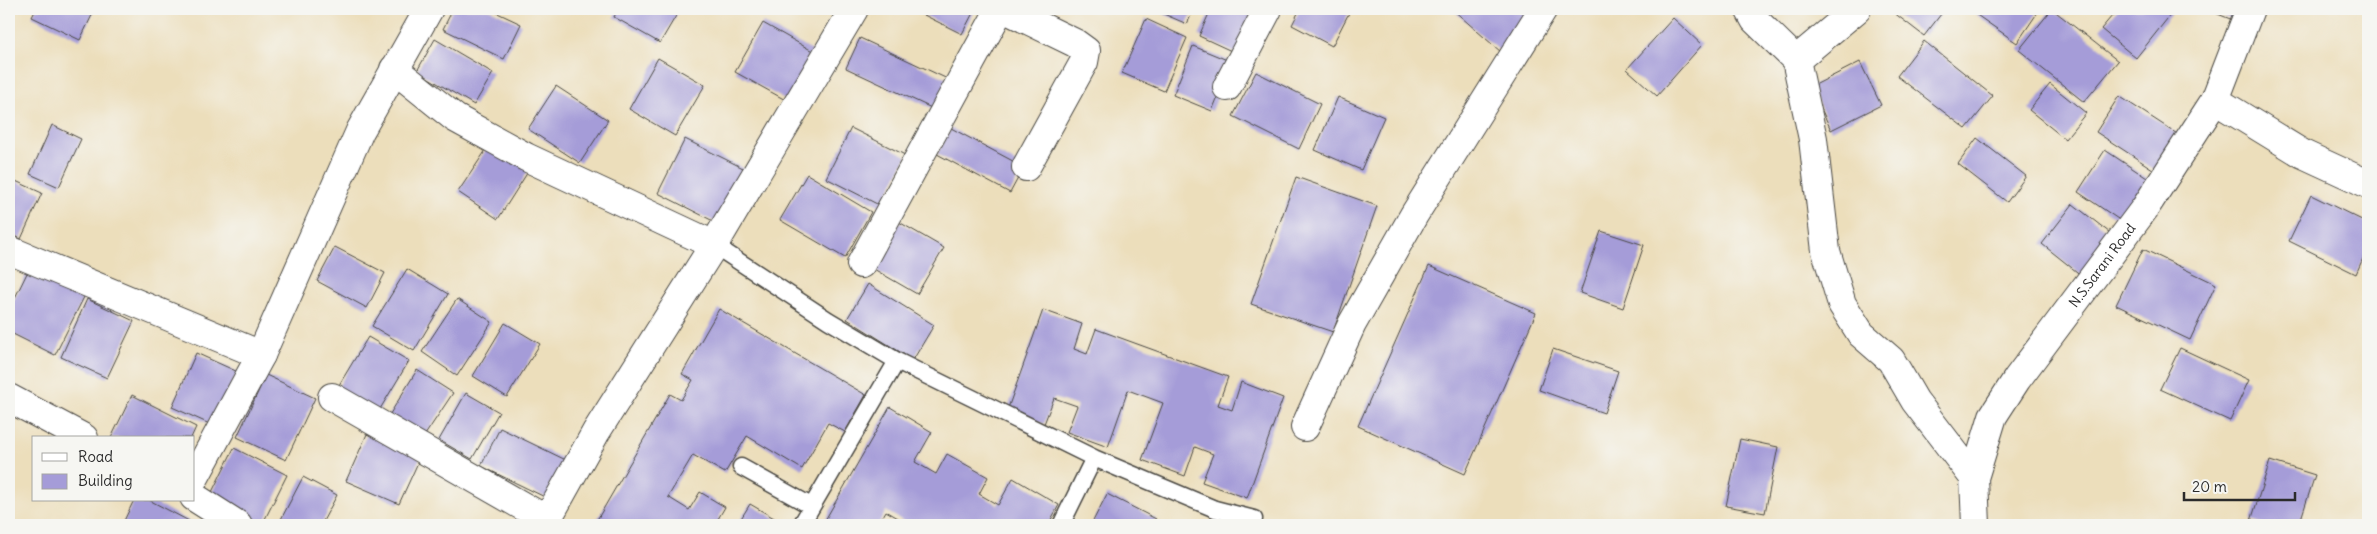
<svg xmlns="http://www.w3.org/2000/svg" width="2377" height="534" font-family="Delius,sans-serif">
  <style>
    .building { fill: #a59cd8 }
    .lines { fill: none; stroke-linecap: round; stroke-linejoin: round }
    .service-casing { stroke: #484641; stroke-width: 19 }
    .minor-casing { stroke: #484641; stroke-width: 30 }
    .service { stroke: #fff; stroke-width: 16 }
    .minor { stroke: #fff; stroke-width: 28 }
    .labels { text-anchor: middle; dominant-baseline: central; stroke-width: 4; stroke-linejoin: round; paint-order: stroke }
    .street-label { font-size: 14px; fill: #2b2b2b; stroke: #f6f6f2 }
  </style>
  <rect width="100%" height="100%" fill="#f6f6f2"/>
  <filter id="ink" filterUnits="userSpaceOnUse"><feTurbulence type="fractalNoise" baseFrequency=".02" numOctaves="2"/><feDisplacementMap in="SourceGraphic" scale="10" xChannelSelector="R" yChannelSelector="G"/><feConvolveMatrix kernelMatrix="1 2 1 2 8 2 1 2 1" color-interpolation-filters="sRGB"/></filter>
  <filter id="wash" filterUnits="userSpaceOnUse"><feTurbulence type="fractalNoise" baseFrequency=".0096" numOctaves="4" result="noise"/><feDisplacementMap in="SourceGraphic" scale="20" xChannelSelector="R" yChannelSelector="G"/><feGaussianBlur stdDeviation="1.12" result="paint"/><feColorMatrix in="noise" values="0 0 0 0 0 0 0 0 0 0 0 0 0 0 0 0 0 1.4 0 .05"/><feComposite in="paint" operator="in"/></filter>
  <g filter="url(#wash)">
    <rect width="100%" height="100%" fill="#ecdebb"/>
    <g id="blocks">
      <path class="building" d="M36,9H95L80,40L32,17Z
        M453,9H489L521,24L504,59L443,29Z
        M618,9H680L660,43L614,17Z
        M912,9H975L962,34Z
        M1152,9H1194L1187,24Z
        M1211,9H1261L1240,55L1199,36Z
        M1300,9H1351L1332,46L1292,25Z
        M1452,9H1537L1501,52Z
        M1889,9H1945L1924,36Z
        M1973,9H2040L2017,43L1971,11Z
        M2052,9L2118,61L2084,102L2019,50Z
        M2118,9H2175L2136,58L2101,29Z
        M2205,9H2243L2238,22Z
        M1673,18L1702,45L1657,96L1627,69Z
        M1146,19L1187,38L1164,91L1122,73Z
        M763,23L816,53L789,102L735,72Z
        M860,38L954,82L940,112L846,68Z
        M435,39L493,73L474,105L417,71Z
        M1924,41L1993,96L1966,129L1897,76Z
        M1193,46L1232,62L1212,111L1173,95Z
        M658,58L705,85L675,136L629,109Z
        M1860,62L1881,105L1831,130L1811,87Z
        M1256,72L1320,104L1299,149L1233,116Z
        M2050,84L2086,113L2065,139L2029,110Z
        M556,86L608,120L580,163L528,129Z
        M2119,96L2185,139L2162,175L2096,132Z
        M1338,97L1384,117L1361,170L1315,150Z
        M52,125L81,139L59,187L30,174Z
        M851,128L907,156L881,206L826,178Z
        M951,128L1024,167L1010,193L937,154Z
        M1977,138L2026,176L2007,202L1958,164Z
        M685,139L747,170L719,224L658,193Z
        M492,141L531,167L498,219L458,192Z
        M2105,150L2156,184L2127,225L2078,192Z
        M807,174L871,212L845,258L780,220Z
        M1296,177L1377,206L1333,332L1251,304Z
        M9,178L42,193L21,239L9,233Z
        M2311,195L2368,223V247L2356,274L2289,241Z
        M2073,204L2119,240L2087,280L2042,244Z
        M899,222L944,248L917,294L872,268Z
        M1601,231L1644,245L1623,308L1580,293Z
        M335,247L385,273L367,308L317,281Z
        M2143,249L2216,284L2190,340L2116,305Z
        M1429,266L1536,313L1465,474L1358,426Z
        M30,267L85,295L55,355L9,332V310Z
        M407,269L448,294L414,351L372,326Z
        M868,284L934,325L913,360L847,319Z
        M87,299L134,321L107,378L61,357Z
        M457,299L492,322L457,376L422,352Z
        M719,309L866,395L845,432L828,423L802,469L747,436L725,473L693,455L668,497L689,510L700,492L725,507L718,519L728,525H594L670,394L681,400L693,380L682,374Z
        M1043,310L1082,324L1074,349L1087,354L1096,329L1228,377L1218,405L1232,410L1241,382L1283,398L1247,498L1202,482L1213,454L1195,447L1185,476L1142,460L1163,403L1128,390L1108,447L1067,432L1077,406L1054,398L1044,424L1007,411Z
        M505,323L540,344L507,397L473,376Z
        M368,337L409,361L377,414L336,390Z
        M2180,348L2249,380L2230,421L2160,389Z
        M1553,349L1618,371L1604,413L1539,390Z
        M196,353L238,372L214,426L172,407Z
        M417,370L453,393L419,444L385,422Z
        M266,375L315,398L286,460L237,437Z
        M466,393L499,412L472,459L439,440Z
        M132,395L196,427L191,438H111Z
        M890,407L932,432L915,462L936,474L947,454L988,477L979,494L998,505L1013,478L1059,505L1048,525H910L886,511L878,525H830L824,522Z
        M500,428L572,463L553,501L481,466Z
        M367,434L420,458L399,504L346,481Z
        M1740,439L1778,447L1765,513L1726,506Z
        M234,448L287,475L262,525L208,500Z
        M2270,461L2315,475L2299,525H2264L2251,521Z
        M303,477L337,495L321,525H278Z
        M1107,494L1156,519L1153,525H1091Z
        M134,500H149L189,521L187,525H122Z
        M750,504L786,525H737Z"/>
    </g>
  </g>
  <g filter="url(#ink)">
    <use href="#blocks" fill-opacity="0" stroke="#484641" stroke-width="1"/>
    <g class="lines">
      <g class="service-casing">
        <path id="service" d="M714,245L828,320L897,361L1094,458L1215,509L1254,519L1252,525
          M741,467L811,506
          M801,525L897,361
          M1061,525L1094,458"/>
      </g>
      <g class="minor-casing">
        <g id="minor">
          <path d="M1005,9L1075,43L1086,51L1084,62L1026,167"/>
          <path d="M1749,9L1755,20L1796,60L1813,139L1826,251L1842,304L1861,334L1891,360L1915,401L1974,478"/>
          <path d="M1796,60L1857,9"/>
          <path d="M394,69L455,118L526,157L714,245"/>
          <path d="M1227,87L1268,9"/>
          <path d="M2215,100L2303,154L2368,184"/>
          <path d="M9,250L261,355"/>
          <path d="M861,264L1000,9"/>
          <path d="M332,397L547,520"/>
          <path d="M9,398L84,438"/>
          <path d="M1305,427L1352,324L1414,215L1543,9"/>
          <path d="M194,479L261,355L360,131L429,9"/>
          <path d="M194,497L238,525"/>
          <path d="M544,525L596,432L714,245L854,9"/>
          <path id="s1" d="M1976,525L1974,478L1993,416L2017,379L2145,208L2215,100L2250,9"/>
        </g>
      </g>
      <use href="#service" class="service"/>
      <use href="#minor" class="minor"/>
    </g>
  </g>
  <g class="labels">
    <g class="street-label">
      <text stroke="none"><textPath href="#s1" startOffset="298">N.S.Sarani Road</textPath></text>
    </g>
  </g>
  <rect width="2377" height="534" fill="none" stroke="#f6f6f2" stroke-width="30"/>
  <rect x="32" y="436" width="162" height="65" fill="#f6f6f2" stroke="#a5a5a2"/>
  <rect x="42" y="453" width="25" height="8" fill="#ffffff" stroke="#a5a5a2"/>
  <text x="78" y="462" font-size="15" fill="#2b2b2b">Road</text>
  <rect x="42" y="474" width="25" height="15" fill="#a59cd8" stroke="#a5a5a2"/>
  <text x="78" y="486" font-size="15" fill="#2b2b2b">Building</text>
  <path d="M2184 492v8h111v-8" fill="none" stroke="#2b2b2b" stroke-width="2.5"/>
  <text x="2192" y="492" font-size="15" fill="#2b2b2b" stroke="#f6f6f2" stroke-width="4" paint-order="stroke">20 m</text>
</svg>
